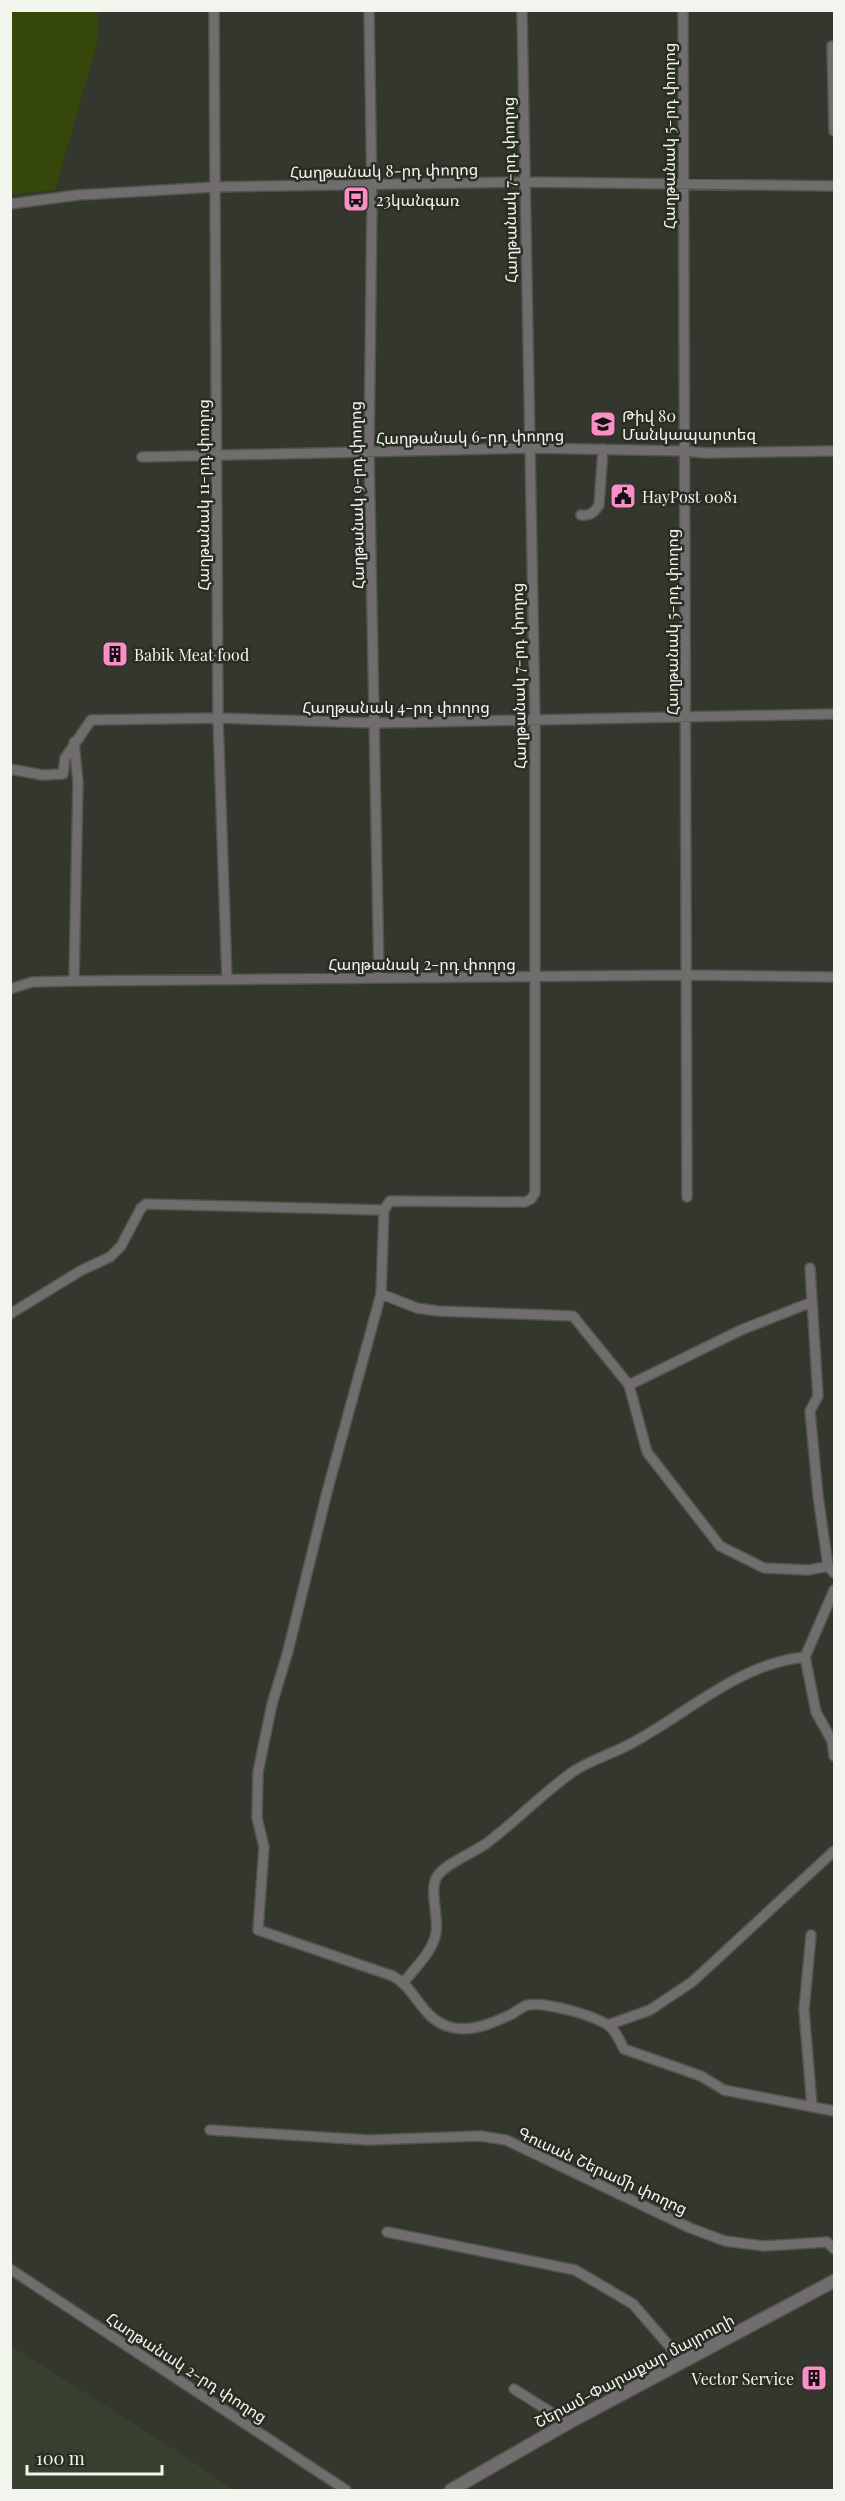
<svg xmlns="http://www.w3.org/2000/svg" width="845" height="2501" font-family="'Playfair Display','Noto Sans Armenian',serif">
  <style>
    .built { fill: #393f2f }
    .green { fill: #36470c }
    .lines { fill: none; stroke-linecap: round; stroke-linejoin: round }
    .minor-casing { stroke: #52554c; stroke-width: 12 }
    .tertiary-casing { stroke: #52554c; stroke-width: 15 }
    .minor { stroke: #716c6e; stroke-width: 9 }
    .tertiary { stroke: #716c6e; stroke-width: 12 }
    .labels { text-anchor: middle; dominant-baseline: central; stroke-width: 5; stroke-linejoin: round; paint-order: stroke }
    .street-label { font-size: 16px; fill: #f2f5ee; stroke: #292d23 }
    .poi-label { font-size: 16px; fill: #f2f5ee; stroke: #292d23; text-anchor: start }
  </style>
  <rect width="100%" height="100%" fill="#33372d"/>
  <path class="built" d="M10,2345L172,2448L234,2490H11Z"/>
  <path class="green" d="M11,10L98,11L97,44L55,190L11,194Z"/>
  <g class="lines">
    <g class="minor-casing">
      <path id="minor" d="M214,10L218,718L227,980
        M369,10L372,199L369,453L379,978
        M522,10L535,720V1193L531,1199L525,1202L390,1201L384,1210L381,1294L327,1492L288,1651L272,1704L258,1772L257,1818L264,1847L258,1930L393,1976C417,1989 421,2019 450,2027C471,2033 493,2023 512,2014C517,2011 523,2006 528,2005C546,2002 594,2015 609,2026C617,2032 619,2040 624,2049L701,2076L724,2090L834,2111
        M683,10L687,1197
        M832,46L834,131
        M10,204L78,195L215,187L524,182L834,186
        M142,457L529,448L686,451L705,453L834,451
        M581,515C590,516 594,513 599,505L603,449
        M74,742L78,782L74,981
        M10,769L42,775L63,774L65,758L91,720L218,718L375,723L834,714
        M10,989L32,982L74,981L686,975L834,977
        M810,1268L818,1396L810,1411L818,1496L828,1566L834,1573
        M381,1294L417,1308L438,1311L573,1316L629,1385L647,1452L720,1546L764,1568L809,1570L828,1566
        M10,1314L82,1270L110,1257L121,1246L141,1208L146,1204L384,1210
        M629,1385L741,1330L812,1302
        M834,1590L805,1657L816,1712L832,1741L834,1756
        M811,1935L804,2010L812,2106
        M404,1982C415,1968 433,1951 436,1933C439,1916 428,1888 438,1875C447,1863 473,1853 487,1843C516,1821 541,1795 571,1773C589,1760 613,1754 632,1743C688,1713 740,1663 805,1657
        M608,2025L650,2010L692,1982L834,1851
        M210,2130L368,2140L480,2136L506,2140L690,2228L725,2241L764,2246L827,2242L834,2249
        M387,2232L575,2270L633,2304L683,2362
        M10,2269L346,2490
        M514,2389L568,2423"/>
    </g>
    <g class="tertiary-casing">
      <path id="tertiary" d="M451,2490L568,2423L834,2281"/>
    </g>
    <use href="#minor" class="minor"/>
    <use href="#tertiary" class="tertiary"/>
  </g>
  <defs>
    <g id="bus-square" transform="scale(1.35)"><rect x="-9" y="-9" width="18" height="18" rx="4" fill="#fa8fc7" stroke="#292d23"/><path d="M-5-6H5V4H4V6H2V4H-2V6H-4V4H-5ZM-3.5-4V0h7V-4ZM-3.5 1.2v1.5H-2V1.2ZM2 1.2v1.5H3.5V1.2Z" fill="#111"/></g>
    <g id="school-square" transform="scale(1.35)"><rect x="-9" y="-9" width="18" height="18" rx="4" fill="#fa8fc7" stroke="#292d23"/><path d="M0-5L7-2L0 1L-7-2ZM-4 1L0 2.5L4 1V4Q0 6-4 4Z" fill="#111"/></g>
    <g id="civic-square" transform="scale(1.35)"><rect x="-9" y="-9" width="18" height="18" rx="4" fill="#fa8fc7" stroke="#292d23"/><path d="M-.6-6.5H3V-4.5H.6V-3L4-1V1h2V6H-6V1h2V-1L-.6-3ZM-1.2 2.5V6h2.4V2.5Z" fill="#111"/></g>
    <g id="building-square" transform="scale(1.35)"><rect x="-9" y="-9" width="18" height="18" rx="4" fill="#fa8fc7" stroke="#292d23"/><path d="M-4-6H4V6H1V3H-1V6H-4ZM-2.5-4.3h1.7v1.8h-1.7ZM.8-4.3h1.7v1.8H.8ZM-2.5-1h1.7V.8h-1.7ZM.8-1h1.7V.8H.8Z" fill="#111"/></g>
  </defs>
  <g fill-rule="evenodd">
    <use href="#bus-square" x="356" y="199"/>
    <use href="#school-square" x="603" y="424"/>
    <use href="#civic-square" x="623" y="496"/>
    <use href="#building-square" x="115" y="654"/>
    <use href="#building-square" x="814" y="2378"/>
  </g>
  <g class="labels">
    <g class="street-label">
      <text transform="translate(668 136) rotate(-90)">Հաղթանակ 5-րդ փողոց</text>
      <text transform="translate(384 170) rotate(-1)">Հաղթանակ 8-րդ փողոց</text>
      <text transform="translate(509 190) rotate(-91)">Հաղթանակ 7-րդ փողոց</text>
      <text transform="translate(470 436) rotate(-1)">Հաղթանակ 6-րդ փողոց</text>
      <text transform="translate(202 495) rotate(-90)">Հաղթանակ 11-րդ փողոց</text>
      <text transform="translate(356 495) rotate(-91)">Հաղթանակ 9-րդ փողոց</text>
      <text transform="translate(671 622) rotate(-90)">Հաղթանակ 5-րդ փողոց</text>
      <text transform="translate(518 676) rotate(-91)">Հաղթանակ 7-րդ փողոց</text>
      <text x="396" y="706">Հաղթանակ 4-րդ փողոց</text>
      <text x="422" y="963">Հաղթանակ 2-րդ փողոց</text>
      <text transform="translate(603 2170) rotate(25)">Գուսան Շերամի փողոց</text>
      <text transform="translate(187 2367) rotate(33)">Հաղթանակ 2-րդ փողոց</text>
      <text transform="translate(634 2370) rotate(-28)">Շերամ-Փարաքար մայրուղի</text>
    </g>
    <g class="poi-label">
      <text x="376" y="199">23կանգառ</text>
      <text x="622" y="415">Թիվ 80<tspan x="622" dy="18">Մանկապարտեզ</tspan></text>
      <text x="642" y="496">HayPost 0081</text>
      <text x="134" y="654">Babik Meat food</text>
      <text x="794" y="2378" text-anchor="end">Vector Service</text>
    </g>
  </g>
  <rect width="845" height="2501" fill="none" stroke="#f2f5ee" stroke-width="24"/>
  <path d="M27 2465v9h135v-9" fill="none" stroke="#f2f5ee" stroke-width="3"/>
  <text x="36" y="2465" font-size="18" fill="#f2f5ee" stroke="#292d23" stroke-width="4.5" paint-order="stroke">100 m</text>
</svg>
